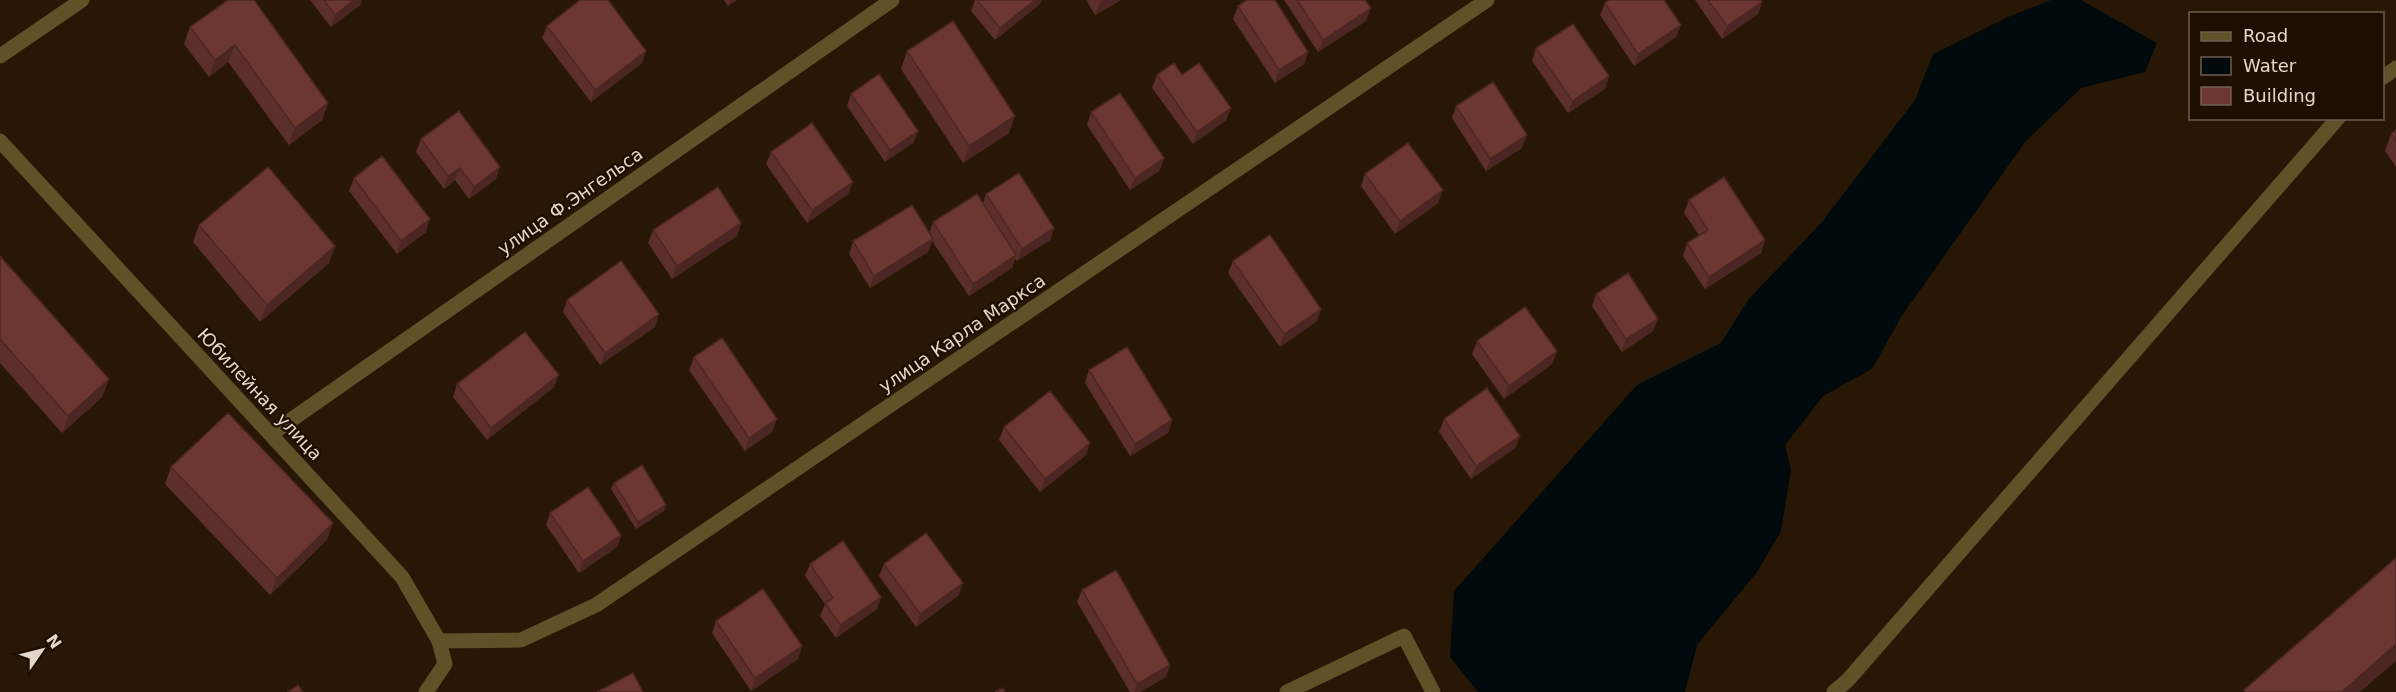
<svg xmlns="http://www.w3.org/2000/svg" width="2396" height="692" font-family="'DejaVu Sans',sans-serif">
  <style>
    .water { fill: #00090c }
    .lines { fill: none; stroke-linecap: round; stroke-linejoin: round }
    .minor { stroke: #5f5229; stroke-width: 15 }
    .tertiary { stroke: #5f5229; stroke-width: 15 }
    .wall { fill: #5d2f2a }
    .shaded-wall { fill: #4c2622 }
    .building { fill: #6c3731; stroke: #4c2622; stroke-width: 1.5 }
    .labels { text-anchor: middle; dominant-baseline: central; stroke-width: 4.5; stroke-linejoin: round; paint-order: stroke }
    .street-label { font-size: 18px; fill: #e3d7cb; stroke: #1e0e00 }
  </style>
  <rect width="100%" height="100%" fill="#281705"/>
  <path class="water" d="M2051,0H2081L2157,43L2145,72L2081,88L2025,142L1901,317L1872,369L1823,396L1785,445L1791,470L1781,531L1757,572L1697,645L1685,692H1478L1450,657L1454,591L1637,385L1721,343L1748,300L1822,222L1915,100L1933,54L2008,17Z"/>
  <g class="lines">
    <path class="minor" d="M0,56L82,0
      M2382,78L2396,68
      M271,434L892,0
      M439,641L521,640L596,605L1487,0
      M1287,692L1404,636L1433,692
      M1834,692L1848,680L2338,118"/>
    <path class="tertiary" d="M0,141L402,577L439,641L445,664L426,692"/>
  </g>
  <path class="wall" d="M228,0L328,103L322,120L289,145L228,62L209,77L184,44L190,27Z
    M310,0H362L360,5L331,27Z
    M724,0H737L728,6Z
    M975,0H1042L1040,4L995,40L971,11Z
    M1086,0H1121L1095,15Z
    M1284,0H1365L1366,21L1318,52Z
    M1695,0H1761L1762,2L1758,14L1722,39Z
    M1605,3L1676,37L1634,66L1600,15Z
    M1238,6L1308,52L1304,64L1275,83L1233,19Z
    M547,26L646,51L642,63L591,102L542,38Z
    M1536,48L1609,76L1605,89L1568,113L1532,61Z
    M907,51L1009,133L963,163L901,69Z
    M1157,75H1182L1231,108L1226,120L1193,144L1152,88Z
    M851,94L918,131L913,143L885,162L847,106Z
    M1456,106L1522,148L1486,171L1452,118Z
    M1091,112L1164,158L1159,171L1130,190L1087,125Z
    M2396,130V167L2385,151L2391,134Z
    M421,139L496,179L469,199L455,180L444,189L416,152Z
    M771,152L853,182L848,194L807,223L766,164Z
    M1365,174L1438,203L1395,234L1361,186Z
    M354,178L426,232L397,254L349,191Z
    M986,194L1054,228L1050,240L1017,261L1015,259L1012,268L969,296L932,241L928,252L870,288L849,254L853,241L929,233L933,222L983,203Z
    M1689,200L1765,240L1761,253L1705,289L1683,256L1687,243L1699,235L1684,213Z
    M741,223L737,236L672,279L648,243L653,230Z
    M199,225L335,246L329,263L260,322L193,242Z
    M0,256L109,379L102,397L62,433L0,363Z
    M1233,261L1321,309L1317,321L1280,347L1228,273Z
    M1596,294L1658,319L1653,331L1622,352L1592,306Z
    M567,300L655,327L600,365L563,312Z
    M1477,341L1557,351L1552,364L1504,399L1472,354Z
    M694,357L772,432L745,451L689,370Z
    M1089,370L1172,420L1168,433L1130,456L1085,383Z
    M457,384L554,387L487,440L453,397Z
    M1444,419L1520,436L1515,448L1471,479L1439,432Z
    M1004,427L1086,455L1040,492L999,440Z
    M171,467L327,540L270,595L165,484Z
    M614,483L666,505L664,511L636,529L611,489Z
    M550,513L621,535L617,547L579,573L546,525Z
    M810,564L881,597L877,609L836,638L820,616L825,604L805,576Z
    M884,564L959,595L916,627L879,576Z
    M1082,590L1170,665L1166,677L1140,692H1130L1077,602Z
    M716,621L802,646L798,659L751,691L712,633Z"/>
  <path class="shaded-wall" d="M354,0H362L360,5L331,27L335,15Z
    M730,0H737L728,6Z
    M1035,0H1042L1040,4L995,40L1000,28Z
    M1104,0H1121L1095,15L1100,3Z
    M1762,2L1758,14L1722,39L1727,26Z
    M1371,8L1366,21L1318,52L1323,40Z
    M1681,25L1676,37L1634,66L1638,54Z
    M235,45L228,62L209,77L215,60Z
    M646,51L642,63L591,102L595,90Z
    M1308,52L1304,64L1275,83L1279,70Z
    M1609,76L1605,89L1568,113L1572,101Z
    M328,103L322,120L289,145L295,128Z
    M1231,108L1226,120L1193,144L1197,132Z
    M1015,116L1009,133L963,163L969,146Z
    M918,131L913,143L885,162L890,150Z
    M1527,135L1522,148L1486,171L1490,159Z
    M1164,158L1159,171L1130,190L1135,178Z
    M500,167L496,179L469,199L474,187Z
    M460,168L455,180L444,189L448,176Z
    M853,182L848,194L807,223L812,210Z
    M1443,190L1438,203L1395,234L1400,221Z
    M430,219L426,232L397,254L401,241Z
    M741,223L737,236L672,279L677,266Z
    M1054,228L1050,240L1017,261L1022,249Z
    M933,239L928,252L870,288L874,276Z
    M1765,240L1761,253L1705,289L1709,277Z
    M335,246L329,263L260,322L267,305Z
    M1016,255L1012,268L969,296L973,284Z
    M1321,309L1317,321L1280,347L1284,334Z
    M659,314L655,327L600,365L605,353Z
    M1658,319L1653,331L1622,352L1626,339Z
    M1557,351L1552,364L1504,399L1509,386Z
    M559,375L554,387L487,440L491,428Z
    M109,379L102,397L62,433L68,416Z
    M777,419L772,432L745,451L749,438Z
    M1172,420L1168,433L1130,456L1135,444Z
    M1520,436L1515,448L1471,479L1476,466Z
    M1090,443L1086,455L1040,492L1045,479Z
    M666,505L664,511L636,529L638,522Z
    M333,523L327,540L270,595L277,578Z
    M621,535L617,547L579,573L583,561Z
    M963,583L959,595L916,627L920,614Z
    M881,597L877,609L836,638L840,625Z
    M2396,644V661L2360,692H2342Z
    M802,646L798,659L751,691L755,678Z
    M1170,665L1166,677L1140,692H1134L1137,684Z"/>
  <path class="building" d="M228,0H254L328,103L295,128L235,45L215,60L190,27Z
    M324,0H354L335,15Z
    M580,0H608L646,51L595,90L547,26Z
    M977,0H1035L1000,28Z
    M1247,0H1275L1308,52L1279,70L1238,6Z
    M1297,0H1365L1371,8L1323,40Z
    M1609,0H1664L1681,25L1638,54L1605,3Z
    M1708,0H1761L1762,2L1727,26Z
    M953,21L1015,116L969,146L907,51Z
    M1573,24L1609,76L1572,101L1536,48Z
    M1174,63L1182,75L1199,63L1231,108L1197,132L1157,75Z
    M879,74L918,131L890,150L851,94Z
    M1493,82L1527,135L1490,159L1456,106Z
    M1120,93L1164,158L1135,178L1091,112Z
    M459,111L500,167L474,187L460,168L448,176L421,139Z
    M812,123L853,182L812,210L771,152Z
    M2396,130V141L2391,134Z
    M1408,143L1443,190L1400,221L1365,174Z
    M382,156L430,219L401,241L354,178Z
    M268,167L335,246L267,305L199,225Z
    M1019,173L1054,228L1022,249L986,194Z
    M1724,177L1765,240L1709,277L1687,243L1708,230L1689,200Z
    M718,187L741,223L677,266L653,230Z
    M977,194L1016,255L973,284L933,222Z
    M912,205L933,239L874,276L853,241Z
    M1270,235L1321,309L1284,334L1233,261Z
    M0,256L109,379L68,416L0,339Z
    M621,261L659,314L605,353L567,300Z
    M1628,273L1658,319L1626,339L1596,294Z
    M1525,307L1557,351L1509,386L1477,341Z
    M525,332L559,375L491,428L457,384Z
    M722,338L777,419L749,438L694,357Z
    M1127,347L1172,420L1135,444L1089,370Z
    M1487,388L1520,436L1476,466L1444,419Z
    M1050,391L1090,443L1045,479L1004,427Z
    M228,413L333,523L277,578L171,467Z
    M642,465L666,505L638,522L614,483Z
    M588,487L621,535L583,561L550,513Z
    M926,533L963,583L920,614L884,564Z
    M843,541L881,597L840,625L825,603L833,598L810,564Z
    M2396,558V644L2342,692H2246L2244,690Z
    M1116,570L1170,665L1137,684L1082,590Z
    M763,589L802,646L755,678L716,621Z
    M633,673L643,692H597Z
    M298,685L303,692H288Z
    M1003,688L1005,692H995Z"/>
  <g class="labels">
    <g class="street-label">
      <text transform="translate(570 201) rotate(-35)">улица Ф.Энгельса</text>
      <text transform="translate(962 333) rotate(-34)">улица Карла Маркса</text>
      <text transform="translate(260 394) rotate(47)">Юбилейная улица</text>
    </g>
  </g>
  <rect x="2189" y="12" width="195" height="108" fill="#1e0e00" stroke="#6d5e51" stroke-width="1.5"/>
  <rect x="2201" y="32" width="30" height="9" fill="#5f5229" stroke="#6d5e51" stroke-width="1.5"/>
  <text x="2243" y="42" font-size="18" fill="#e3d7cb">Road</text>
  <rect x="2201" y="57" width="30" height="18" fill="#00090c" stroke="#6d5e51" stroke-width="1.5"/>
  <text x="2243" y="72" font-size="18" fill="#e3d7cb">Water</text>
  <rect x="2201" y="87" width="30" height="18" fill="#6c3731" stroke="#6d5e51" stroke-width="1.5"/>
  <text x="2243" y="102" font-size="18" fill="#e3d7cb">Building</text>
  <g transform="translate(42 650) rotate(55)" stroke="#1e0e00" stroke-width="4.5" paint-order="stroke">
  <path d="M0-4.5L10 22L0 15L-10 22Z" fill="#e3d7cb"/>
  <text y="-9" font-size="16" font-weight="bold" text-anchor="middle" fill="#e3d7cb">N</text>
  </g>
</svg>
